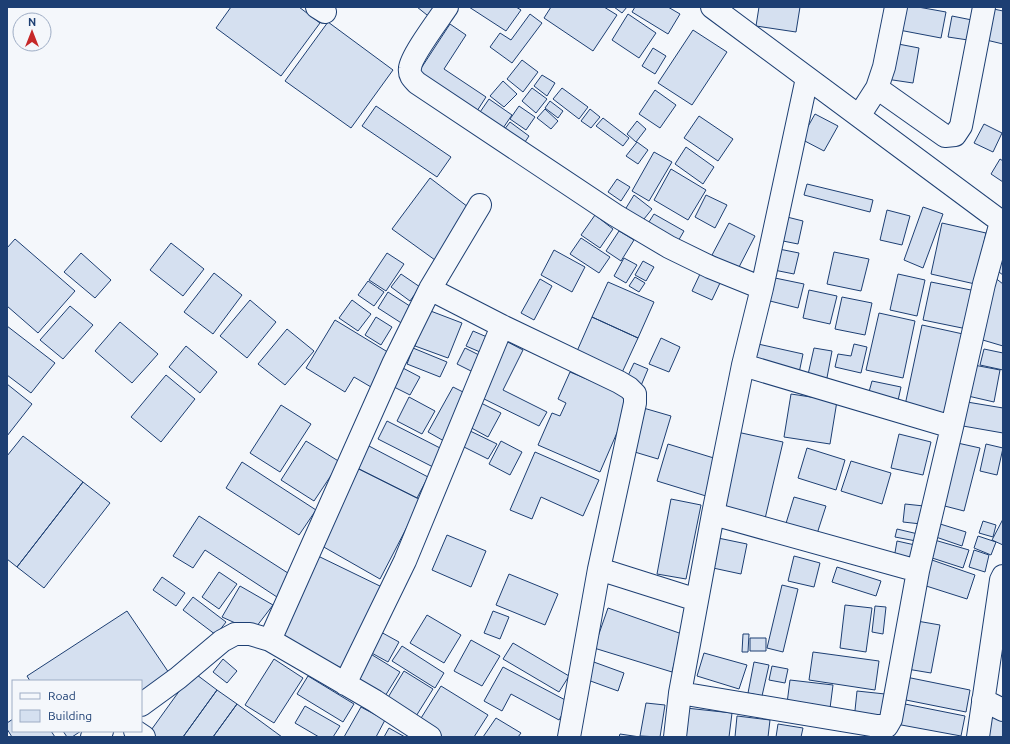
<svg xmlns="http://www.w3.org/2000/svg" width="1010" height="744" font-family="Ubuntu,sans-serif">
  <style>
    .building { fill: #d5e0f0; stroke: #1d3f73 }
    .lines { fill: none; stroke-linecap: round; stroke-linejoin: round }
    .minor-casing { stroke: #1d3f73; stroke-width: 24 }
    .minor { stroke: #f4f7fb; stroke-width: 22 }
  </style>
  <rect width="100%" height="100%" fill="#f4f7fb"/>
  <path class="building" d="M231,7H299L320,23L281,76L216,28Z
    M417,7H441L432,19Z
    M469,7H516L521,10L506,31Z
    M551,7H604L617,15L593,51L544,18Z
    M614,7H627L622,13Z
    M635,7H668L680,14L668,34L632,12Z
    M759,7H800L796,32L756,26Z
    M903,7H918L946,12L941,38L899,30Z
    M989,8L1003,11V44L982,39Z
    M530,14L542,23L512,63L490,47L500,33L511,40Z
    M628,14L656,33L639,58L612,40Z
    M952,16L972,20L968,40L948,37Z
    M328,22L393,70L351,128L285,81Z
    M450,24L466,35L444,69L486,97L477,111L418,73Z
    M693,30L727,52L692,105L658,83Z
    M893,43L919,48L913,83L886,79Z
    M653,48L666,56L655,74L642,66Z
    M522,60L538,72L523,92L507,79Z
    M542,75L555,83L547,96L534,86Z
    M503,81L517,94L504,107L490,96Z
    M532,88L547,99L536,113L522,101Z
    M562,88L588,107L579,119L553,99Z
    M655,90L676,105L660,128L639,114Z
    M489,99L512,115L499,134L476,118Z
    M550,101L563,111L558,118L545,108Z
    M376,106L451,157L437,177L362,126Z
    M519,106L535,117L526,130L510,119Z
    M545,109L558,121L551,129L537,118Z
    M590,109L600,117L591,128L581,121Z
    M815,114L838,126L824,151L801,139Z
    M699,116L733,139L718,161L684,138Z
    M603,118L629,138L623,146L596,126Z
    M637,121L646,129L636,142L627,134Z
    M510,122L529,136L521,148L501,134Z
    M984,124L1002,133L993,152L974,143Z
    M637,142L648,150L638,164L626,156Z
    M686,147L714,167L703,184L675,164Z
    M654,152L672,162L649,201L632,191Z
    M1000,159L1003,161V182L991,174Z
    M671,169L706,190L688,220L654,200Z
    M430,178L472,210L435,260L392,229Z
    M617,179L630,187L621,201L608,192Z
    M807,184L873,200L870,212L804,195Z
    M634,195L652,209L640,224L623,213Z
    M706,195L727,205L715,228L695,217Z
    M923,207L943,214L923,268L904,260Z
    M887,210L910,216L902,245L880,240Z
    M654,214L684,231L677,243L647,225Z
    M595,215L613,229L600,248L581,235Z
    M783,216L803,221L798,244L778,240Z
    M729,223L755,236L738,269L712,255Z
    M942,223L986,233L975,284L931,274Z
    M619,231L634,240L621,261L606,251Z
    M581,238L610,257L599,273L570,254Z
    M15,239L75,291L38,333L7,306V248Z
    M171,243L204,269L183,296L150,270Z
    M779,249L799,253L794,274L774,270Z
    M554,250L585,267L572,292L541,275Z
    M834,252L869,259L861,291L827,284Z
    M81,253L111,280L95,298L64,272Z
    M387,253L404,264L386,291L369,280Z
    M1001,255L1003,257V275L992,267Z
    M624,258L637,265L626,283L614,276Z
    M643,261L654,267L646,281L635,275Z
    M214,273L242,295L213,334L184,312Z
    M401,274L420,287L410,301L391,287Z
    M700,274L720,283L712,300L692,291Z
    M898,274L925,280L917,316L890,310Z
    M635,277L645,283L639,292L629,286Z
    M994,277L1003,284V346L976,338Z
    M775,278L804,284L798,308L770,301Z
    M540,279L552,286L534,320L521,313Z
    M368,281L384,292L374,306L358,295Z
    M608,282L654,302L638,338L592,317Z
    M931,282L976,291L967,329L923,320Z
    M809,290L837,296L830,324L803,318Z
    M388,292L416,310L406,326L378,308Z
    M842,297L872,303L865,335L835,329Z
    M250,300L276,322L247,358L220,336Z
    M352,300L371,314L358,331L339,318Z
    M70,306L93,325L63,359L40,340Z
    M428,310L462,323L448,358L415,346Z
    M879,313L915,321L903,378L866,370Z
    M376,317L392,327L381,345L365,335Z
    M592,317L638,338L619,379L574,358Z
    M335,320L391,354L371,387L354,377L345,392L306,368Z
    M120,322L158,354L132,383L95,351Z
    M922,325L963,334L945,418L904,410Z
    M7,326L55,363L31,393L7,375Z
    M287,329L314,351L285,385L258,364Z
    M473,331L494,340L487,355L466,346Z
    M661,338L680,347L669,372L649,364Z
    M502,339L523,350L503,390L547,412L539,426L476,395Z
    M758,344L803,354L799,373L753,363Z
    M854,344L867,347L861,373L835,367L838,354L851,356Z
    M186,346L217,372L200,393L169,367Z
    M413,348L447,362L440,377L407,364Z
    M465,348L485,358L477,374L457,364Z
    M814,348L832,351L826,383L807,379Z
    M984,349L1003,353V370L980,365Z
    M634,363L648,369L640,388L625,382Z
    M974,365L1000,370L994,402L968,396Z
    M401,367L420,377L410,395L392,386Z
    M570,372L632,398L600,472L538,445L552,413L560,416L566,403L558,399Z
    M166,375L195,399L161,442L131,417Z
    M872,381L901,387L897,405L867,399Z
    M7,384L32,404L7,436Z
    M453,387L469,395L444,441L428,432Z
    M791,394L837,401L830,444L784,437Z
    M409,397L435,411L422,434L397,421Z
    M479,402L501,413L488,437L466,425Z
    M967,402L1003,408V433L963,426Z
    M281,405L311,424L280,472L250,453Z
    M640,407L671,416L658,459L628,450Z
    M387,421L444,450L435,468L378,439Z
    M466,429L497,444L488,459L458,444Z
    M737,432L783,442L764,523L719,513Z
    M899,434L931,442L923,475L891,468Z
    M23,436L83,482L17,567L7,559V456Z
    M306,441L340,462L314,501L281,480Z
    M501,441L522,452L510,475L489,464Z
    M953,442L980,448L964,511L937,504Z
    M668,444L717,459L706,496L657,481Z
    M986,444L1003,448L997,475L980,471Z
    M369,446L428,477L417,498L357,468Z
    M807,448L845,460L836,490L798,478Z
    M535,452L599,480L583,516L541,497L532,519L510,510Z
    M851,461L891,473L882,504L841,491Z
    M242,462L316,510L299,535L226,488Z
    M357,468L421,500L380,579L322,546Z
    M83,482L110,503L44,588L17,567Z
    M794,497L826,506L815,540L784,530Z
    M671,499L701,505L686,579L657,574Z
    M905,504L924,506L921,524L903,522Z
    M199,516L291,575L277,597L205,550L193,568L173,556Z
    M1003,519V545L992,540Z
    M983,521L996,525L993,537L979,533Z
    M937,523L966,532L962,546L933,536Z
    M897,529L918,534L916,541L895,537Z
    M447,535L486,551L471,587L432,570Z
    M978,536L996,542L991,555L974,548Z
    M718,538L747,544L741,574L713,568Z
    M931,539L969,550L963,568L926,556Z
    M897,541L915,545L910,568L893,564Z
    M974,550L989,555L985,572L969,567Z
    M318,556L384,588L343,669L278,636Z
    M794,556L820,563L814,587L788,581Z
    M929,559L975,575L967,599L920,584Z
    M837,567L881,581L876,596L832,582Z
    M219,572L237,584L219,609L202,597Z
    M509,574L558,594L545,625L496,605Z
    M162,577L185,593L176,606L153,590Z
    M782,585L798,589L783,652L767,648Z
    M240,586L273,605L253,631L222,617Z
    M193,597L226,622L216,635L183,610Z
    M845,605L872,608L866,652L840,648Z
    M875,606L886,607L883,634L872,632Z
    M608,608L682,634L672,672L594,648Z
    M127,611L169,673L141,692V681H30L27,676Z
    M493,611L509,617L500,639L484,633Z
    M427,615L461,635L444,663L410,643Z
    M917,621L940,625L931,673L907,669Z
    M379,631L399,642L388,662L368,651Z
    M743,634H749L748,652H742Z
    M750,638H766V651H750Z
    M471,640L500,656L482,686L454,671Z
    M513,643L569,676L559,692L503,659Z
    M402,646L444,673L435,688L392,661Z
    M813,652L879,661L875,690L809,680Z
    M369,653L400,672L382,701L351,681Z
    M704,653L747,665L739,689L697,676Z
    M223,659L237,671L227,683L213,672Z
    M274,659L303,678L274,723L245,705Z
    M591,661L624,673L618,691L585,679Z
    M754,662L769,665L762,696L748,693Z
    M772,666L788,669L785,683L769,680Z
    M503,667L569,702L559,720L511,694L502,711L484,701Z
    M404,671L433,689L413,721L384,704Z
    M193,672L217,690L183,737H155L149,733Z
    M308,676L354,704L343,722L297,694Z
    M906,677L970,690L966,712L901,699Z
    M790,680L833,685L829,716L786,711Z
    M441,686L488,715L474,737H440L418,723Z
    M217,690L237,704L213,737H183Z
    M857,691L885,694L882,723L854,720Z
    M646,703L665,705L660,737L640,736Z
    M900,703L965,716L961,736L896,724Z
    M237,704L282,737H213Z
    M305,706L340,726L333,737H319L295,723Z
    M361,707L385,720L376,737H344Z
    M686,708L732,713L729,737H683Z
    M989,715L1003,721V737H985Z
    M737,716L770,720L768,737H735Z
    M496,718L521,733L518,737H483Z
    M13,719V731H51L55,737H12L7,729V723Z
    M778,724L803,728L801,737H776Z
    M389,728L405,737H384Z
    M63,731H81L72,737H67Z
    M620,734L640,737H619Z"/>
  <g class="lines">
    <g class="minor-casing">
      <path id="minor" d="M317,7L325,12
        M447,7C439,19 411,56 410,68C409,75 412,78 417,83L615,215L669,247L710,267L762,288
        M712,7L1003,223
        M877,88L945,136L955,135L961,126L984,7
        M859,116L877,88L884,67L896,7
        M430,289L502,326L619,382L629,388L635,394V403L599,569L569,737
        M743,365L952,427
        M713,514L918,571
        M599,569L697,600
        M270,640L394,362L430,289L480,205
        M345,684L405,561L502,326
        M680,693L877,726H887L891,719L918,571L952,427L984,284L1001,222
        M983,700L1003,710
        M141,705L178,678L222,641L235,634H250L270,640L375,701L430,737
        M135,731L144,737
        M92,737L102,731
        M675,737L680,693L713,514L743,365L762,288L807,78
        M978,737L1001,580L1003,576"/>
    </g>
    <use href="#minor" class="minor"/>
  </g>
  <rect width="1010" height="744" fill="none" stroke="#1d3f73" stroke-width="16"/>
  <rect x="12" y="680" width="130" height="52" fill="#f4f7fb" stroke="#9eadc5"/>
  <rect x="20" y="693" width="20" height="6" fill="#f4f7fb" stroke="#9eadc5"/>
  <text x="48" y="700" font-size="12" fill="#1d3f73">Road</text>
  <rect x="20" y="710" width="20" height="12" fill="#d5e0f0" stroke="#9eadc5"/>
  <text x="48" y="720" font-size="12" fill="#1d3f73">Building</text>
  <g transform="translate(32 32)"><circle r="19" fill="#f4f7fb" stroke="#9eadc5"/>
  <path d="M0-3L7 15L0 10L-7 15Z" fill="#c62828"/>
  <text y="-6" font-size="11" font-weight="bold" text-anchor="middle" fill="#1d3f73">N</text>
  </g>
</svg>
